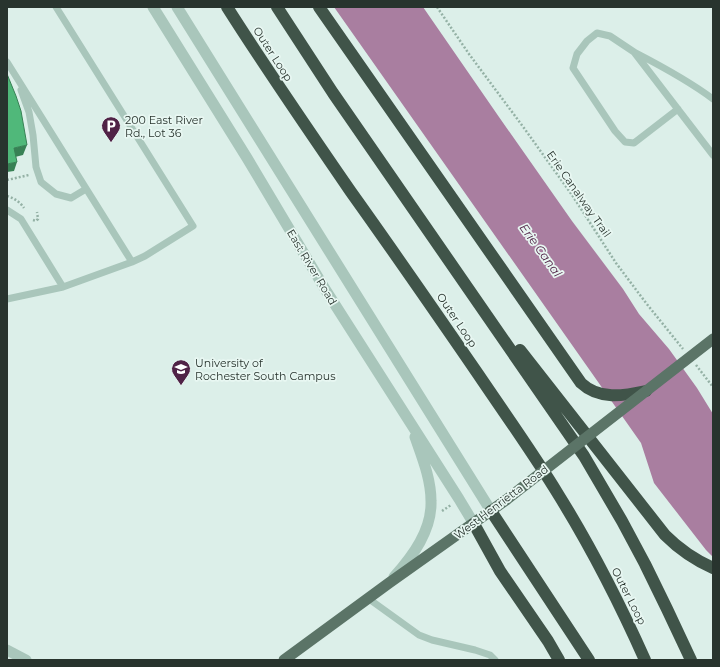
<svg xmlns="http://www.w3.org/2000/svg" width="720" height="667" font-family="Montserrat,sans-serif">
  <style>
    .water { fill: #a97ea0 }
    .lines { fill: none; stroke-linecap: round; stroke-linejoin: round }
    .path { stroke: #94b1a5; stroke-width: 2.5; stroke-dasharray: 2 2; stroke-linecap: butt }
    .service { stroke: #a9c6bb; stroke-width: 7 }
    .minor { stroke: #a9c6bb; stroke-width: 11 }
    .tertiary { stroke: #a9c6bb; stroke-width: 11 }
    .primary { stroke: #5b7467; stroke-width: 11 }
    .motorway { stroke: #405449; stroke-width: 12 }
    .primary-bridge { stroke: #5b7467; stroke-width: 11 }
    .shaded-wall { fill: #388155 }
    .building { fill: #50b87a; stroke: #388155 }
    .labels { text-anchor: middle; dominant-baseline: central; stroke-width: 3.5; stroke-linejoin: round; paint-order: stroke }
    .street-label { font-size: 11px; fill: #28342e; stroke: #e8f7f2 }
    .poi-label { font-size: 11px; fill: #28342e; stroke: #e8f7f2; text-anchor: start }
    .water-label { font-size: 12px; font-style: italic; fill: #502246; stroke: #e8f7f2 }
  </style>
  <rect width="100%" height="100%" fill="#dcefe9"/>
  <path class="water" d="M334,7H423L499,117L572,221L623,289L639,314L669,349L697,388L713,414V557L706,550L654,483L641,443Z"/>
  <g class="lines">
    <path class="path" d="M437,7L469,54L524,128L572,195L616,263L646,303L683,349
      M7,180L29,175
      M7,196C14,198 20,202 24,208
      M33,220L36,221L38,219L37,212
      M696,365L713,387
      M442,511L451,505"/>
    <path class="service" d="M636,53C663,67 689,81 713,99
      M7,62L132,262
      M21,90L29,112L33,135L36,167L41,182L56,194L71,198L86,189
      M678,109L634,143L625,142L615,131L573,68L577,54L587,41L597,33L610,36L634,52L713,155
      M7,210L21,219L63,287
      M7,299L63,287L132,262L145,256L193,226L56,7
      M369,599L419,635L432,640L475,650L490,655L495,660"/>
    <path class="minor" d="M7,650L26,660"/>
    <path class="tertiary" d="M153,7L247,158L325,289L459,499L474,524
      M177,7L491,511
      M394,577C413,556 432,530 431,501C431,479 422,457 415,437"/>
    <path class="primary" d="M284,660L389,583L506,500"/>
    <path class="motorway" d="M227,7C267,70 309,131 351,192C394,252 436,313 478,374C505,414 533,453 558,494C591,547 620,604 645,660
      M277,7L333,93L584,456L622,521L645,564L667,609L691,660
      M319,7L581,383C599,400 623,396 646,391
      M520,350L665,535C679,549 695,560 713,568
      M491,511L589,660
      M474,524L500,571L548,641L559,660"/>
    <path class="primary-bridge" d="M506,500L713,339"/>
  </g>
  <path class="shaded-wall" d="M27,145L23,155L11,158L14,148Z
    M17,162L14,171L7,172V164Z"/>
  <path class="building" d="M7,74L16,96L21,111L27,145L14,148L17,162L7,164Z"/>
  <defs>
    <g id="parking-pin" transform="scale(1)"><path d="M0 17L-7.5 6A9.5 9.5 0 1 1 7.5 6Z" fill="#502246" stroke="#e8f7f2"/><path d="M-3.5-5.5H1a3.5 3.5 0 0 1 0 7H-1V5.5H-3.5ZM-1-3.4V-.6H.8a1.4 1.4 0 0 0 0-2.8Z" fill="#fff"/></g>
    <g id="university-pin" transform="scale(1)"><path d="M0 17L-7.5 6A9.5 9.5 0 1 1 7.5 6Z" fill="#502246" stroke="#e8f7f2"/><path d="M0-5L7-2L0 1L-7-2ZM-4 1L0 2.5L4 1V4Q0 6-4 4Z" fill="#fff"/></g>
  </defs>
  <g fill-rule="evenodd">
    <use href="#parking-pin" x="111" y="126"/>
    <use href="#university-pin" x="181" y="369"/>
  </g>
  <g class="labels">
    <g class="street-label">
      <text transform="translate(273 54) rotate(57)">Outer Loop</text>
      <text transform="translate(579 194) rotate(55)">Erie Canalway Trail</text>
      <text transform="translate(312 267) rotate(59)">East River Road</text>
      <text transform="translate(457 320) rotate(56)">Outer Loop</text>
      <text transform="translate(501 502) rotate(-37)">West Henrietta Road</text>
      <text transform="translate(629 596) rotate(63)">Outer Loop</text>
    </g>
    <g class="poi-label">
      <text x="125" y="120">200 East River<tspan x="125" dy="13">Rd., Lot 36</tspan></text>
      <text x="195" y="363">University of<tspan x="195" dy="13">Rochester South Campus</tspan></text>
    </g>
    <g class="water-label">
      <text transform="translate(541 250) rotate(54)">Erie Canal</text>
    </g>
  </g>
  <rect width="720" height="667" fill="none" stroke="#28342e" stroke-width="16"/>
</svg>
